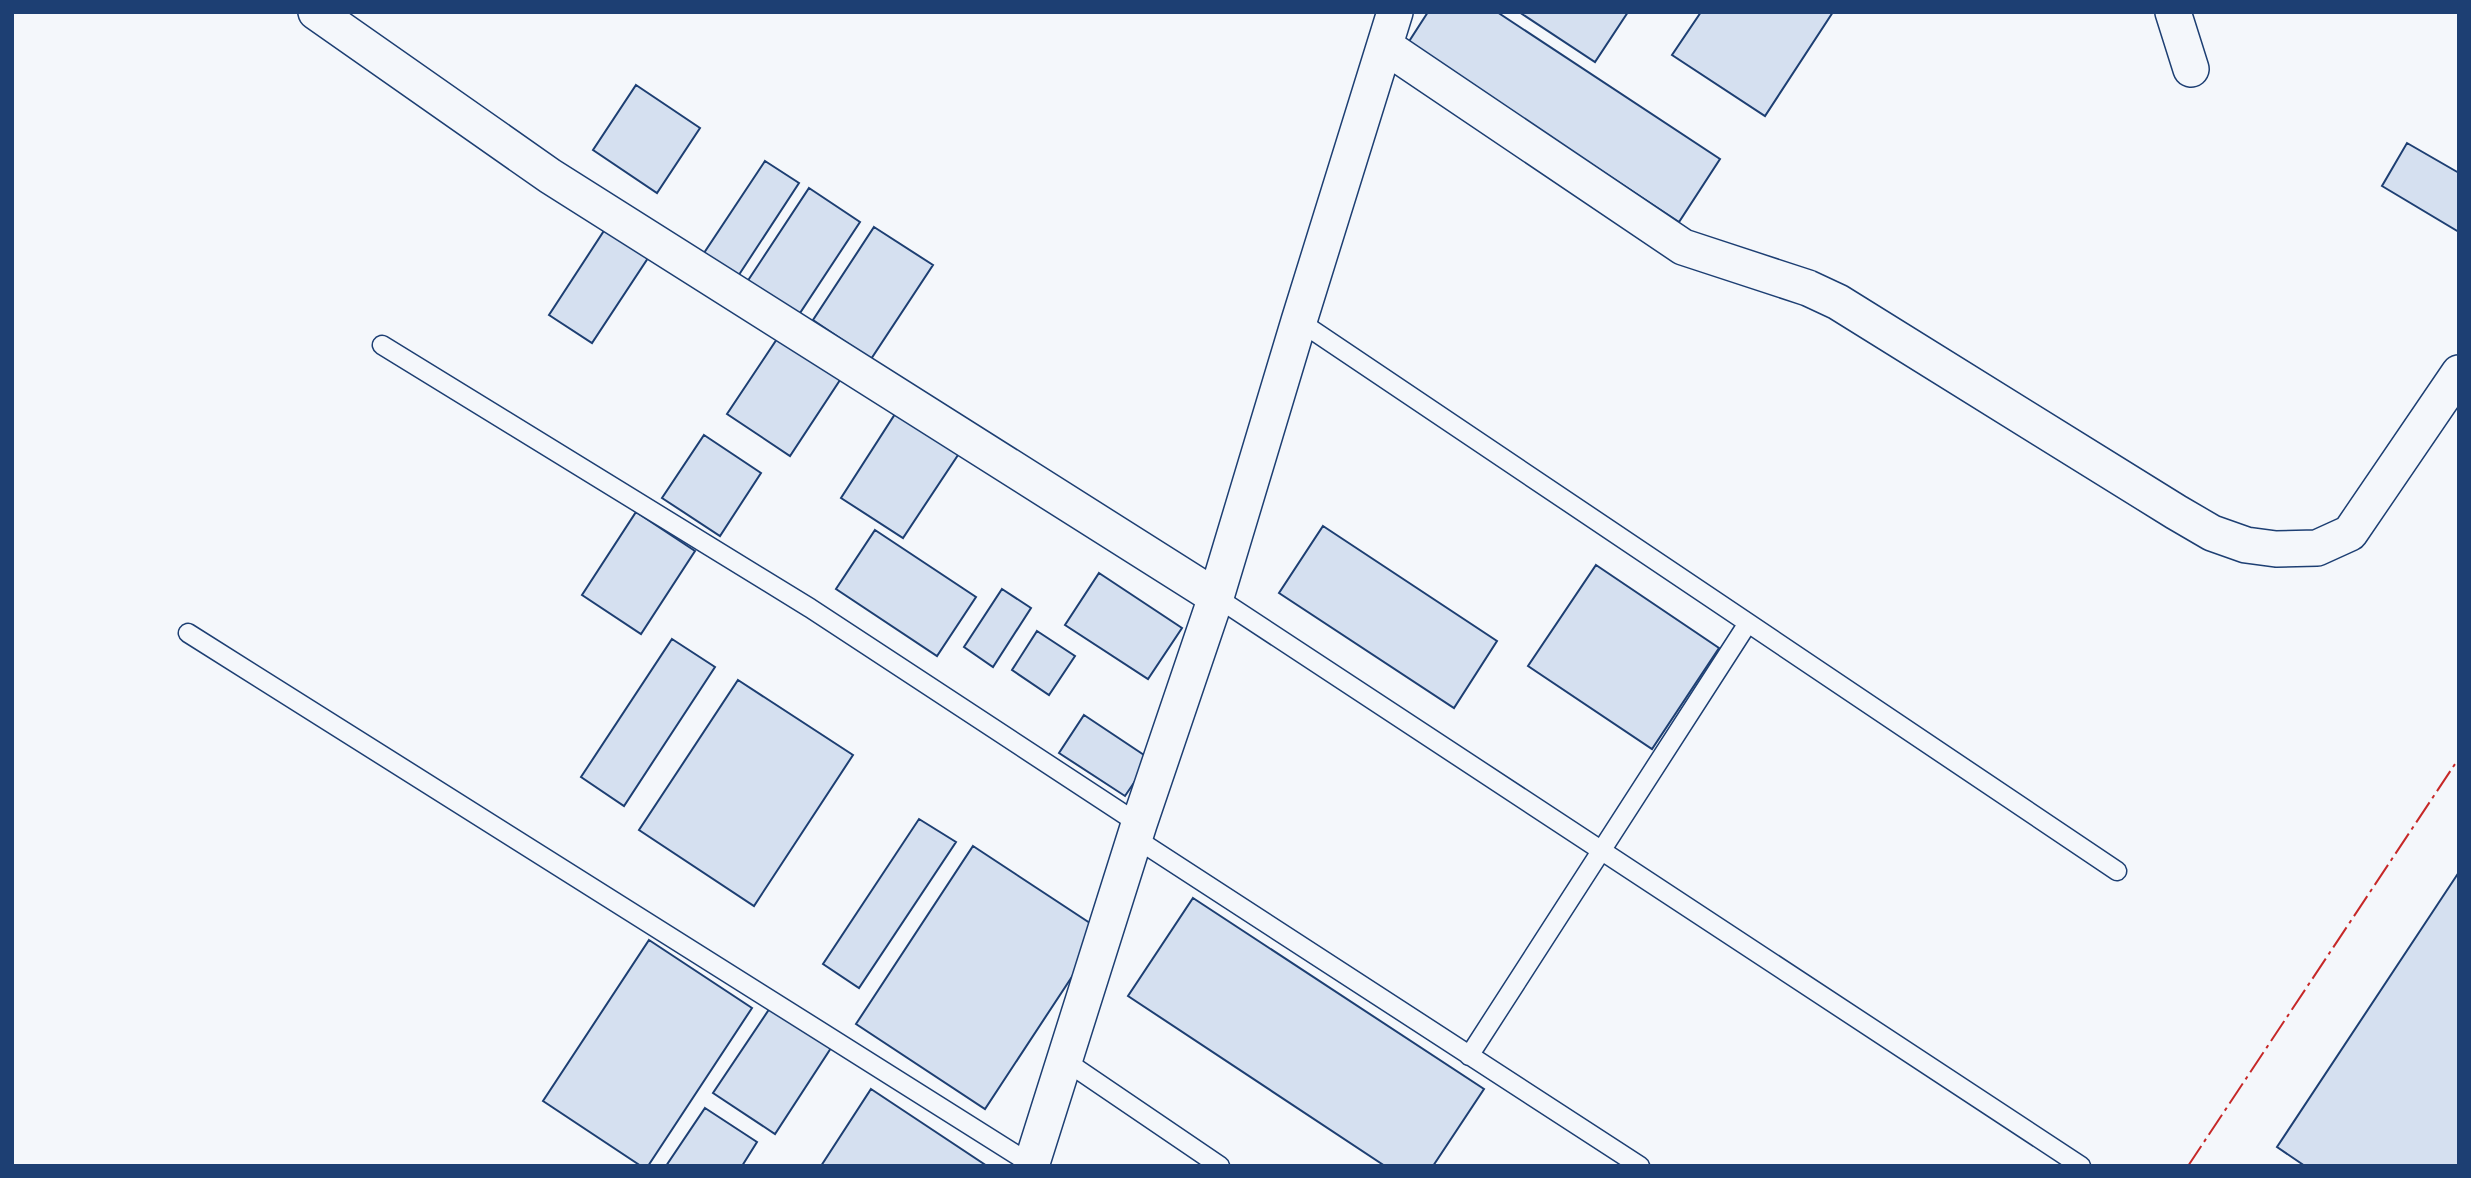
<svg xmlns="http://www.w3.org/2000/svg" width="2471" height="1178" font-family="Inter,sans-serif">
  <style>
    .building { fill: #d5e0f0; stroke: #1d3f73; stroke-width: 2 }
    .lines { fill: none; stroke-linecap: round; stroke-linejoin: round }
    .lane-casing { stroke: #1d3f73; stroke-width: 21 }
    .street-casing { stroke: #1d3f73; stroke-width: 38 }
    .lane { stroke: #f4f7fb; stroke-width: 18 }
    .street { stroke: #f4f7fb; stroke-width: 35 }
    .power { stroke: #c62828; stroke-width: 2; stroke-dasharray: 24 5 3.5 5; stroke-linecap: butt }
  </style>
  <rect width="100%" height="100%" fill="#f4f7fb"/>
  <path class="building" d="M1428,12H1497L1720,159L1679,222L1408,43Z
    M1519,12H1628L1595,62Z
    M1701,12H1833L1765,116L1672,55Z
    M636,85L700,128L657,193L593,150Z
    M2407,143L2459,173V232L2382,186Z
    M765,161L799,183L731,287L696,265Z
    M809,188L860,222L798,316L747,282Z
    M611,220L654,249L592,343L549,315Z
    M874,227L933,265L871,359L813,320Z
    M779,336L842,377L790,456L727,414Z
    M897,411L960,452L903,538L841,498Z
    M704,435L761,473L720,536L662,498Z
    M636,512L695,551L641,634L582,595Z
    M1323,526L1497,641L1454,708L1279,593Z
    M875,530L976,597L937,656L836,589Z
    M1596,565L1719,648L1652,749L1528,666Z
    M1099,573L1182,628L1148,679L1065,625Z
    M1002,589L1031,608L993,667L964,647Z
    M1037,631L1075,656L1049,695L1012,670Z
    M672,639L715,667L624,806L581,777Z
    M738,680L853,755L754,906L639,830Z
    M1084,715L1150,759L1125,796L1059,753Z
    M919,819L956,842L859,988L823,964Z
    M973,846L1102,931L985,1109L856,1024Z
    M2459,872V1166H2305L2277,1147Z
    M1193,898L1484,1089L1433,1166H1385L1128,996Z
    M649,940L752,1008L648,1166H641L543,1101Z
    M770,1008L831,1048L775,1134L713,1093Z
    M871,1089L987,1166H821Z
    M705,1108L757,1142L742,1166H666Z"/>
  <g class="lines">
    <g class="lane-casing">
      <path id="lane" d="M1299,321L2117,871
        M382,345L810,608L1139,824
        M1216,597L2081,1166
        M188,633L1031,1164
        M1135,838L1640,1166
        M1469,1056L1748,623
        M1064,1060L1220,1166"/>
    </g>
    <g class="street-casing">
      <path id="street" d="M316,12L550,176L1216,597
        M2173,12L2191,69
        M1385,46L1683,247L1808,288L1838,302L2176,512L2212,533L2246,545L2276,549L2317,548L2350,533L2459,373
        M1031,1166L1139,824L1216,597L1299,321L1395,12"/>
    </g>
    <use href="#lane" class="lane"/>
    <use href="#street" class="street"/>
    <path class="power" d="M2188,1166L2459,758"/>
  </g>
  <rect width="2471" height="1178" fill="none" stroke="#1d3f73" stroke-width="28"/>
</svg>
